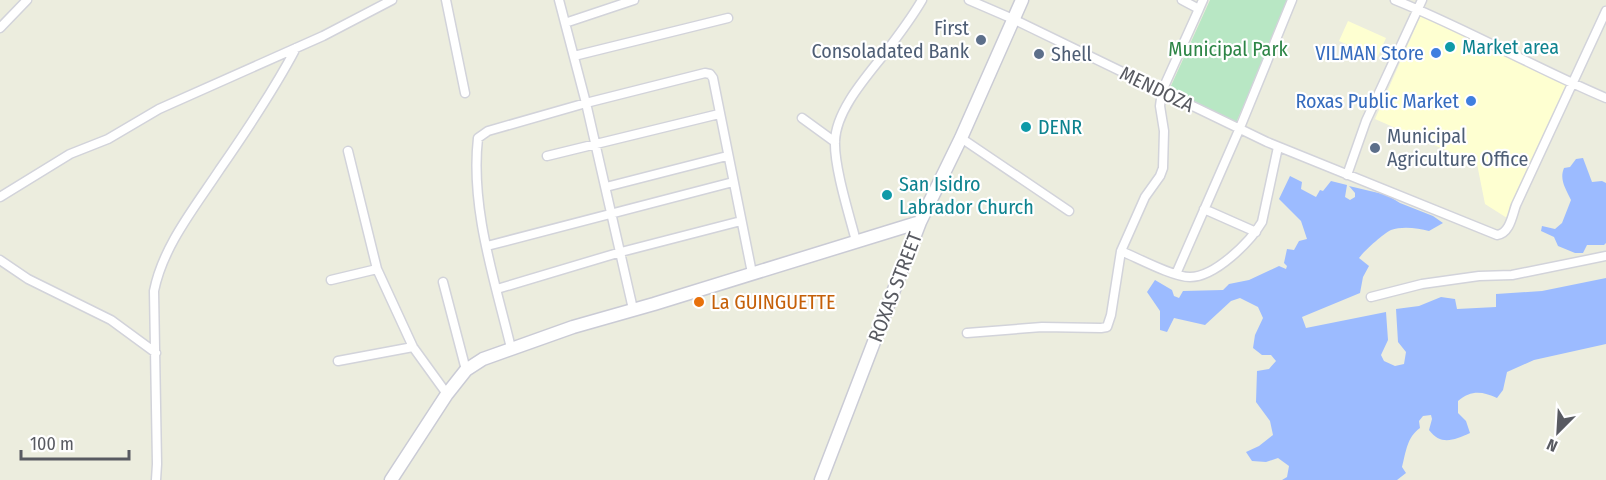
<svg xmlns="http://www.w3.org/2000/svg" width="1606" height="480" font-family="'Fira Sans Condensed',sans-serif">
  <style>
    .commercial { fill: #feffd1 }
    .green { fill: #b8e7c4 }
    .water { fill: #9cbbff }
    .lines { fill: none; stroke-linecap: round; stroke-linejoin: round }
    .street-casing { stroke: #d2d3da; stroke-width: 11 }
    .secondary-casing { stroke: #cacbd5; stroke-width: 15 }
    .street { stroke: #fff; stroke-width: 8 }
    .secondary { stroke: #fff; stroke-width: 12 }
    .service-dot { fill: #5c6f8a; stroke: #fff; stroke-width: 2 }
    .culture-dot { fill: #0f9aa8; stroke: #fff; stroke-width: 2 }
    .shop-dot { fill: #3f7fe0; stroke: #fff; stroke-width: 2 }
    .food-dot { fill: #e8710a; stroke: #fff; stroke-width: 2 }
    .labels { text-anchor: middle; dominant-baseline: central; stroke-width: 4.5; stroke-linejoin: round; paint-order: stroke }
    .service-label { font-size: 20px; fill: #4e5e75; stroke: #fff; text-anchor: start }
    .culture-label { font-size: 20px; fill: #0d838f; stroke: #fff; text-anchor: start }
    .park-label { font-size: 20px; fill: #2d8546; stroke: #fff }
    .shop-label { font-size: 20px; fill: #366cbe; stroke: #fff; text-anchor: end }
    .street-label { font-size: 20px; fill: #585a61; stroke: #fff }
    .food-label { font-size: 20px; fill: #c56008; stroke: #fff; text-anchor: start }
  </style>
  <rect width="100%" height="100%" fill="#ecedde"/>
  <path class="commercial" d="M1421,15L1568,84L1507,218L1485,204L1477,164L1375,119Z
    M1348,21L1386,38L1377,58L1339,41Z"/>
  <path class="green" d="M1210,0H1291L1235,125L1170,88Z"/>
  <path class="water" d="M1583,158L1592,182L1602,181L1606,183V243L1604,245H1587L1583,253H1575L1558,246L1554,237L1541,231L1542,226L1555,229L1562,223L1571,200C1566,189 1559,180 1564,168L1570,167L1576,159Z
    M1290,176L1302,182L1301,189L1316,197L1320,190L1323,191L1331,181L1347,185L1345,197L1350,200L1355,197V193L1349,186L1387,195L1400,203L1433,216L1443,223L1429,231C1418,228 1402,226 1391,230C1383,234 1364,251 1359,258L1369,266L1363,277L1360,293L1302,317L1306,328L1386,312L1388,340L1381,355L1384,361L1395,366L1404,364L1406,352L1398,342L1396,309L1419,306L1441,297L1455,299L1457,309L1496,307V294L1542,291L1606,278V344L1534,360L1507,372L1503,390L1497,398C1482,391 1471,390 1458,401V413L1466,421L1470,433C1454,440 1441,446 1429,430L1432,419L1431,415L1423,416L1419,421L1420,428C1407,437 1406,452 1402,467L1406,473L1397,480H1282L1287,477L1289,466L1278,458L1266,462L1252,461L1246,452L1259,446L1273,435L1270,421L1256,402L1257,371L1269,369L1276,361L1271,355H1262L1253,348L1255,335L1263,318L1258,307L1240,298L1231,301L1205,325L1174,318L1167,332L1160,330V311L1147,292L1155,280L1172,290L1174,296L1179,298L1183,291L1223,290L1229,284L1249,280L1279,266L1286,269L1287,266L1284,263L1287,249L1294,250L1299,241L1307,239L1301,221L1279,199Z"/>
  <g class="lines">
    <g class="street-casing">
      <path id="street" d="M446,0L465,93
        M559,0L586,103L633,309
        M969,0L1013,19L1267,142L1497,235C1510,233 1512,216 1516,205L1606,11
        M1182,0L1199,9L1203,0
        M1395,0C1467,29 1535,68 1606,98
        M565,23L634,0
        M0,28L27,0
        M574,56L728,18
        M802,118L835,142
        M961,138L1069,211
        M348,151L377,269L413,347L447,394
        M547,156L719,114
        M1347,175L1366,121L1422,0
        M606,187L727,156
        M0,197L70,154L108,139L159,109L323,36L392,0
        M1204,209L1256,232
        M856,241C849,214 834,167 835,141C836,110 867,76 885,53C898,36 911,19 922,0
        M487,246L733,182
        M1121,251C1138,258 1173,277 1190,277C1215,277 1250,242 1262,222L1278,147
        M0,260L28,279L111,320L156,353
        M1176,274L1239,130L1292,0
        M331,280L377,269
        M443,282L466,370
        M497,289L621,252L741,221
        M1371,297L1422,284L1479,276L1512,275L1606,256
        M967,333L1042,327L1101,328L1107,327L1111,315L1121,251L1145,197L1160,176L1163,168L1164,131L1160,106L1162,91L1199,9
        M511,348C495,281 470,208 478,138L488,131L586,103L705,73L710,74L713,78L752,273
        M338,361L413,347
        M156,480L157,464L154,291C163,246 195,207 220,169C247,130 274,90 296,48"/>
    </g>
    <g class="secondary-casing">
      <path id="secondary" d="M391,480L447,394L466,370L483,359L573,327L654,304L920,222
        M821,480L920,222L961,138L1022,0"/>
    </g>
    <use href="#street" class="street"/>
    <use href="#secondary" class="secondary"/>
  </g>
  <g class="service-dot">
    <circle cx="981" cy="40" r="6"/>
    <circle cx="1039" cy="54" r="6"/>
    <circle cx="1375" cy="148" r="6"/>
  </g>
  <g class="culture-dot">
    <circle cx="1450" cy="47" r="6"/>
    <circle cx="1026" cy="127" r="6"/>
    <circle cx="887" cy="195" r="6"/>
  </g>
  <g class="shop-dot">
    <circle cx="1436" cy="53" r="6"/>
    <circle cx="1471" cy="101" r="6"/>
  </g>
  <circle class="food-dot" cx="699" cy="302" r="6"/>
  <g class="labels">
    <g class="service-label">
      <text x="969" y="28" text-anchor="end">First<tspan x="969" dy="23">Consoladated Bank</tspan></text>
      <text x="1051" y="54">Shell</text>
      <text x="1387" y="136">Municipal<tspan x="1387" dy="23">Agriculture Office</tspan></text>
    </g>
    <g class="culture-label">
      <text x="1462" y="47">Market area</text>
      <text x="1038" y="127">DENR</text>
      <text x="899" y="184">San Isidro<tspan x="899" dy="23">Labrador Church</tspan></text>
    </g>
    <g class="park-label">
      <text x="1228" y="49">Municipal Park</text>
    </g>
    <g class="shop-label">
      <text x="1424" y="53">VILMAN Store</text>
      <text x="1459" y="101">Roxas Public Market</text>
    </g>
    <g class="street-label">
      <text transform="translate(1157 89) rotate(26)">MENDOZA</text>
      <text transform="translate(895 287) rotate(-69)">ROXAS STREET</text>
    </g>
    <g class="food-label">
      <text x="711" y="302">La GUINGUETTE</text>
    </g>
  </g>
  <g transform="translate(1558 432) rotate(204)" stroke="#ffffff" stroke-width="4.5" paint-order="stroke">
  <path d="M0-4.5L10 22L0 15L-10 22Z" fill="#585a61"/>
  <text y="-9" font-size="16" font-weight="bold" text-anchor="middle" fill="#585a61">N</text>
  </g>
  <path d="M21 450v9h108v-9" fill="none" stroke="#585a61" stroke-width="3"/>
  <text x="30" y="450" font-size="18" fill="#585a61" stroke="#ffffff" stroke-width="4.5" paint-order="stroke">100 m</text>
</svg>
